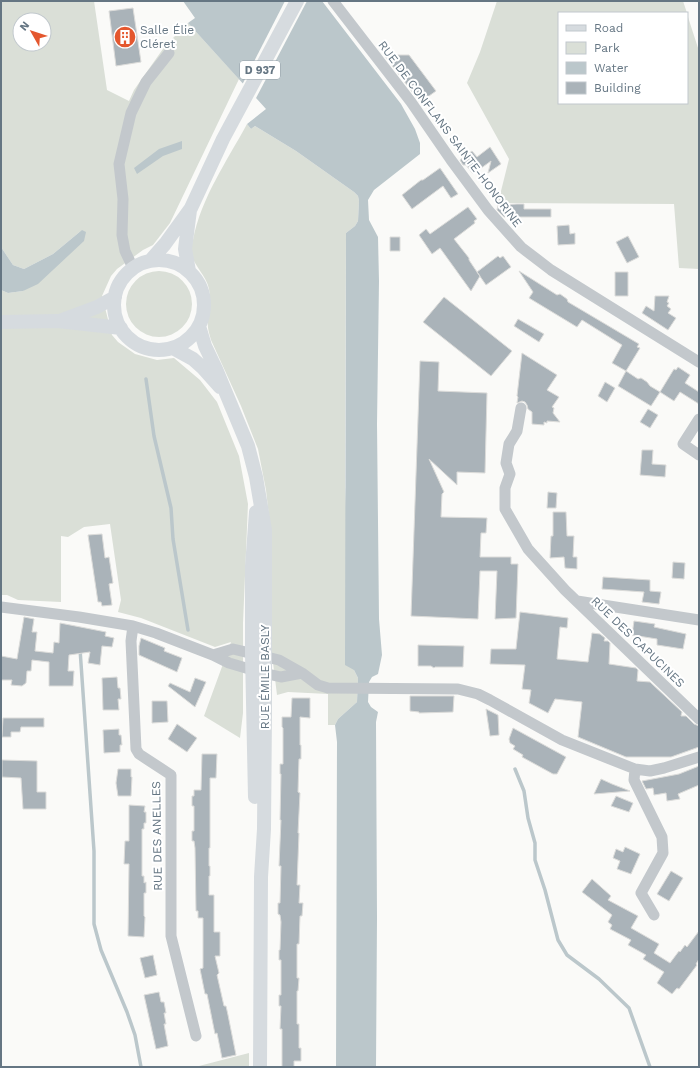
<svg xmlns="http://www.w3.org/2000/svg" width="700" height="1068" font-family="'Work Sans',sans-serif">
  <style>
    .green { fill: #dadfd7; fill-rule: evenodd }
    .water { fill: #bbc7cb }
    .pier { fill: #fafaf8 }
    .lines { fill: none; stroke-linecap: round; stroke-linejoin: round }
    .stream { stroke: #bbc7cb; stroke-width: 3.5 }
    .building { fill: #aab3b9; stroke: #dcdcda }
    .minor { stroke: #c3c8cc; stroke-width: 11 }
    .major { stroke: #d6dbdf; stroke-width: 14 }
    .labels { text-anchor: middle; dominant-baseline: central; stroke-width: 4; stroke-linejoin: round; paint-order: stroke }
    .shield { fill: #fff; stroke: #939fa8; stroke-width: 1 }
    .shield-label { font-size: 11px; font-weight: bold; fill: #657683 }
    .poi-label { font-size: 12px; fill: #657683; stroke: #fff; text-anchor: start }
    .street-label { font-size: 12px; fill: #657683; stroke: #fff }
  </style>
  <rect width="100%" height="100%" fill="#fafaf8"/>
  <path class="green" d="M1,1H94L107,90L129,101L134,90L165,46L188,23L239,79L170,223L153,245L143,250L117,269L111,276L102,296L112,335L118,342L135,354L157,360L174,358L200,380L217,402L239,456L248,504L243,623V713L240,738L204,716L231,642L215,647L141,618L118,612L121,600L110,524L84,527L68,537L61,536V602L18,600L7,595H1V290L8,293L23,291L82,230L53,254L24,269L13,265L1,247ZM20,20H44V44H20Z
    M497,1H683L687,13H559V103H687V14L699,51V269L679,268L674,204L498,203L509,159L467,83L480,52Z
    M247,124L251,129L255,126L296,151L354,192L358,196L359,201L358,221L355,226L346,233L345,487L354,670L358,678L357,702L338,719L335,725H328V694L288,692L277,695L271,646L272,543L266,490L258,449L241,406L211,340C209,333 207,327 208,320C208,309 211,300 209,289C207,276 192,264 191,252C191,248 192,243 193,240C201,198 227,161 247,124Z
    M126 304a33 33 0 1 1 66 0a33 33 0 1 1-66 0Z
    M249,1053V1067H195L199,1066Z"/>
  <path class="water" d="M183,1H322L401,104L415,129L420,143V154L374,190L368,200L369,220L378,237L379,281L377,424L379,619L382,655L378,674L372,677L369,682L368,702L371,707L378,712L376,722L377,918L376,1067H336L337,742L335,725L338,719L357,702L358,678L354,670L345,665L346,233L355,226L358,221L359,201L358,196L354,192L296,151L255,126L251,129L247,124L266,109L188,23L195,18Z
    M182,141V149L163,156L137,174L134,168L159,149Z
    M82,230L86,232L84,241L38,284L23,291L8,293L1,290V247L13,265L24,269L53,254Z"/>
  <path class="pier" d="M285,1H307L255,100L242,85Z"/>
  <g class="lines">
    <path class="stream" d="M146,379L154,436L171,508L173,539L188,630
      M80,649L94,851V924L101,950L127,1012L135,1035L141,1067
      M515,769L524,791L528,818L535,843V860L545,890L558,940L567,955L599,979L629,1008L650,1067"/>
  </g>
  <path class="building" d="M133,8L141,62L116,66L109,11Z
    M384,55H409L436,91L429,96L417,98Z
    M490,147L501,164L488,173L491,161L473,174L466,165H463L460,160L472,151L477,157Z
    M440,168L458,194L451,198L443,186L412,209L402,195L421,180H423Z
    M517,204H524V209H551V217H504L497,210L498,205Z
    M468,207L477,219L474,221L475,223L454,239L469,258V260L477,272L498,256L500,258L503,256L511,267L486,285L477,272L480,276L471,291L440,248L432,254L419,235L426,229L430,234Z
    M569,225L570,234L575,233V244L558,245L557,226Z
    M628,236L639,257L627,263L616,242Z
    M390,237H400V251H390Z
    M519,271L557,295L560,294L567,299L568,302L639,344L637,347L640,348L626,371L638,379L641,378L647,382L650,386L660,392L651,406L618,386L626,371L612,363L622,345L582,320L577,327L529,298L533,292Z
    M615,272H628V296H615Z
    M655,296H669L667,302L669,303L667,306L671,309L668,313L676,318L668,330L642,313L646,306L654,311Z
    M444,297L512,351L491,376L423,322Z
    M518,319L544,334L539,342L514,326Z
    M522,353L557,375L547,390L559,397L552,407L554,408L553,413L560,422L547,421V423L544,422V425L532,424V412L528,409L527,405L525,402L522,401L517,403L518,397L517,396Z
    M420,361L439,362L438,391L487,393L485,473L457,472V485L429,459L444,492L442,494L441,517L487,518L486,533H481L480,557H511V564H518L516,618L495,619L497,571H480L478,619L411,616Z
    M678,367L690,375L685,383L699,392V404L680,392L674,401L660,392L674,369L676,370Z
    M605,382L615,388L607,402L598,396Z
    M648,409L658,415L650,428L640,422Z
    M642,450H653L652,464L666,465L665,477L640,475Z
    M548,492L557,493L556,508H547Z
    M553,512H566L567,536H574L573,557H577V569L565,568L564,557L550,558L551,536H553Z
    M102,534L105,558L109,557L113,583L109,584L112,605L102,606L101,602H98L88,535Z
    M673,562L685,563L684,579L672,578Z
    M603,577L650,580V591L661,592L659,604L642,602L644,592L602,589Z
    M520,612L568,618L567,628L560,627L557,659L588,662L592,633L600,634L605,638L604,641H608L610,643L609,664L636,668L638,670L637,681L650,682L682,712L681,716H686L694,724L699,726V747L671,757H626L578,737L582,702L555,699L548,713L529,703L531,690L522,689L525,665L490,664L491,649H516Z
    M24,617L34,619L32,632H37L35,651L53,653L54,642L59,643L60,623L106,632L105,636L114,638L112,647L102,646L100,665L88,663L90,652L69,655L68,671H74L73,686H49V662L32,660L31,671H27L26,683L22,686L11,685L12,680H1V656L17,659Z
    M634,621L655,624L654,627L686,634L683,649L657,645V639L632,635Z
    M141,638L165,648L164,651L182,658L177,672L139,655V646Z
    M418,645L464,646L463,667H435L434,668L431,666H418Z
    M117,677L118,688H120L121,699H118L119,710H103L102,678Z
    M195,678L206,682L195,707L168,686L170,683L190,692Z
    M410,696H454L453,712L419,713V712L410,711Z
    M292,698H310V718L300,717V745H301V759H299L298,792L300,793L298,833H299L297,885H300L299,903H303L302,916H300L299,944H297V978H299L298,991H297V1024H299V1048H301V1061H294V1067H282V1029H280L281,1006H279V995H281V960H279V950H280L281,922L280,915L278,914V903H280L281,866H279L281,820H280L281,774H280V764H283V728L282,727V717H291Z
    M152,701H167L168,722L152,723Z
    M486,709L498,715L499,735L490,736Z
    M3,718H44V727H21L20,732H11V737H2Z
    M177,724L197,738L187,752L168,739Z
    M513,728L566,757L557,774H553L522,757L523,755L513,749L515,746L510,743L509,739Z
    M119,729V735H121L122,745H120V752L104,753L103,730Z
    M202,754H217L216,778H210V848H209V866H210V876H209V895H214V932H220V956H215L219,973L217,975L224,1006H226L228,1015L236,1055L222,1058L217,1033L215,1034L207,994H205L200,969L203,968V918H198V911H196L195,848L194,841H192V831H194V806H192V796H194V790H201Z
    M2,760L37,761V792H46V809H23L21,778L2,777Z
    M699,766V785L678,794L680,799L667,801L666,793L654,795L653,788L646,789L642,781L679,774Z
    M118,769H131V777H132L131,796H118L116,783Z
    M601,779L612,784L630,791L594,794Z
    M616,796L633,803L629,812L611,806Z
    M129,805L145,806L144,812H146V823H144V829H142V876H144V883L146,882V893H144V916L145,917L144,937L128,936L129,864H124L125,841H129Z
    M625,847L640,854L631,874L617,869L620,861L613,858L616,849L623,852Z
    M671,871L683,878L669,901L657,894Z
    M592,879L611,896L608,900L638,916L631,928L659,944L654,953L670,963L679,951L680,952L685,945L687,947L699,931V959L696,964L697,965L679,989L677,988L672,994L657,983L664,972L643,959L646,955L628,945L631,940L610,929L612,925L608,922L612,915L582,892Z
    M153,955L157,975L145,978L140,958Z
    M159,992L161,1002H164L166,1013H164L166,1024H164L168,1046L156,1049L144,995Z"/>
  <g class="lines">
    <path class="minor" d="M333,1L411,102L451,160L488,210L521,247L551,270L699,362
      M133,268L125,251L122,235L123,199L119,164L131,113L146,82L169,53
      M521,408L517,431L509,444L506,463L510,474L505,488V509L528,549L565,590L699,719
      M699,419L683,444L699,455
      M577,601L699,620
      M1,607L79,617L133,626L156,633L213,655L229,663L259,672L281,677L302,673
      M133,626L131,641L136,749L139,754L171,775V936L196,1036
      M213,655L233,649L279,660L302,673L318,685L328,688L458,689L478,694L490,700L562,740L635,769L650,771L664,768L699,757
      M635,769L634,780L662,837L663,853L641,893L654,915"/>
    <path class="major" d="M114 305a45 45 0 1 1 90 0a45 45 0 1 1-90 0Z
      M150,261L165,244L191,208L223,139L297,1
      M189,271L185,249L190,210
      M62,320L97,307L115,297
      M1,322L58,321L121,328
      M199,326L205,346L216,369L248,446L256,477L265,530V712L264,829L261,877L260,1067
      M173,348L193,359L203,368L220,387
      M255,797L252,654V566L256,512"/>
  </g>
  <defs>
    <g id="building-disc" transform="scale(1.15)"><circle r="9.5" fill="#e4572e" stroke="#fff"/><path d="M-4-6H4V6H1V3H-1V6H-4ZM-2.5-4.3h1.7v1.8h-1.7ZM.8-4.3h1.7v1.8H.8ZM-2.5-1h1.7V.8h-1.7ZM.8-1h1.7V.8H.8Z" fill="#fff"/></g>
  </defs>
  <g fill-rule="evenodd">
    <use href="#building-disc" x="125" y="37"/>
  </g>
  <g class="labels">
    <rect class="shield" x="240" y="61" width="40" height="18" rx="3"/>
    <g class="shield-label">
      <text x="260" y="70">D 937</text>
    </g>
    <g class="poi-label">
      <text x="140" y="30">Salle Élie<tspan x="140" dy="14">Cléret</tspan></text>
    </g>
    <g class="street-label">
      <text transform="translate(450 134) rotate(53)">RUE DE CONFLANS SAINTE-HONORINE</text>
      <text transform="translate(638 642) rotate(44)">RUE DES CAPUCINES</text>
      <text transform="translate(265 677) rotate(-90)">RUE ÉMILE BASLY</text>
      <text transform="translate(157 836) rotate(-91)">RUE DES ANELLES</text>
    </g>
  </g>
  <rect width="700" height="1068" fill="none" stroke="#657683" stroke-width="4"/>
  <rect x="558" y="12" width="130" height="92" fill="#ffffff" stroke="#c1c8cd"/>
  <rect x="566" y="25" width="20" height="6" fill="#d6dbdf" stroke="#c1c8cd"/>
  <text x="594" y="32" font-size="12" fill="#657683">Road</text>
  <rect x="566" y="42" width="20" height="12" fill="#dadfd7" stroke="#c1c8cd"/>
  <text x="594" y="52" font-size="12" fill="#657683">Park</text>
  <rect x="566" y="62" width="20" height="12" fill="#bbc7cb" stroke="#c1c8cd"/>
  <text x="594" y="72" font-size="12" fill="#657683">Water</text>
  <rect x="566" y="82" width="20" height="12" fill="#aab3b9" stroke="#c1c8cd"/>
  <text x="594" y="92" font-size="12" fill="#657683">Building</text>
  <g transform="translate(32 32) rotate(309)"><circle r="19" fill="#ffffff" stroke="#c1c8cd"/>
  <path d="M0-3L7 15L0 10L-7 15Z" fill="#e4572e"/>
  <text y="-6" font-size="11" font-weight="bold" text-anchor="middle" fill="#657683">N</text>
  </g>
</svg>
